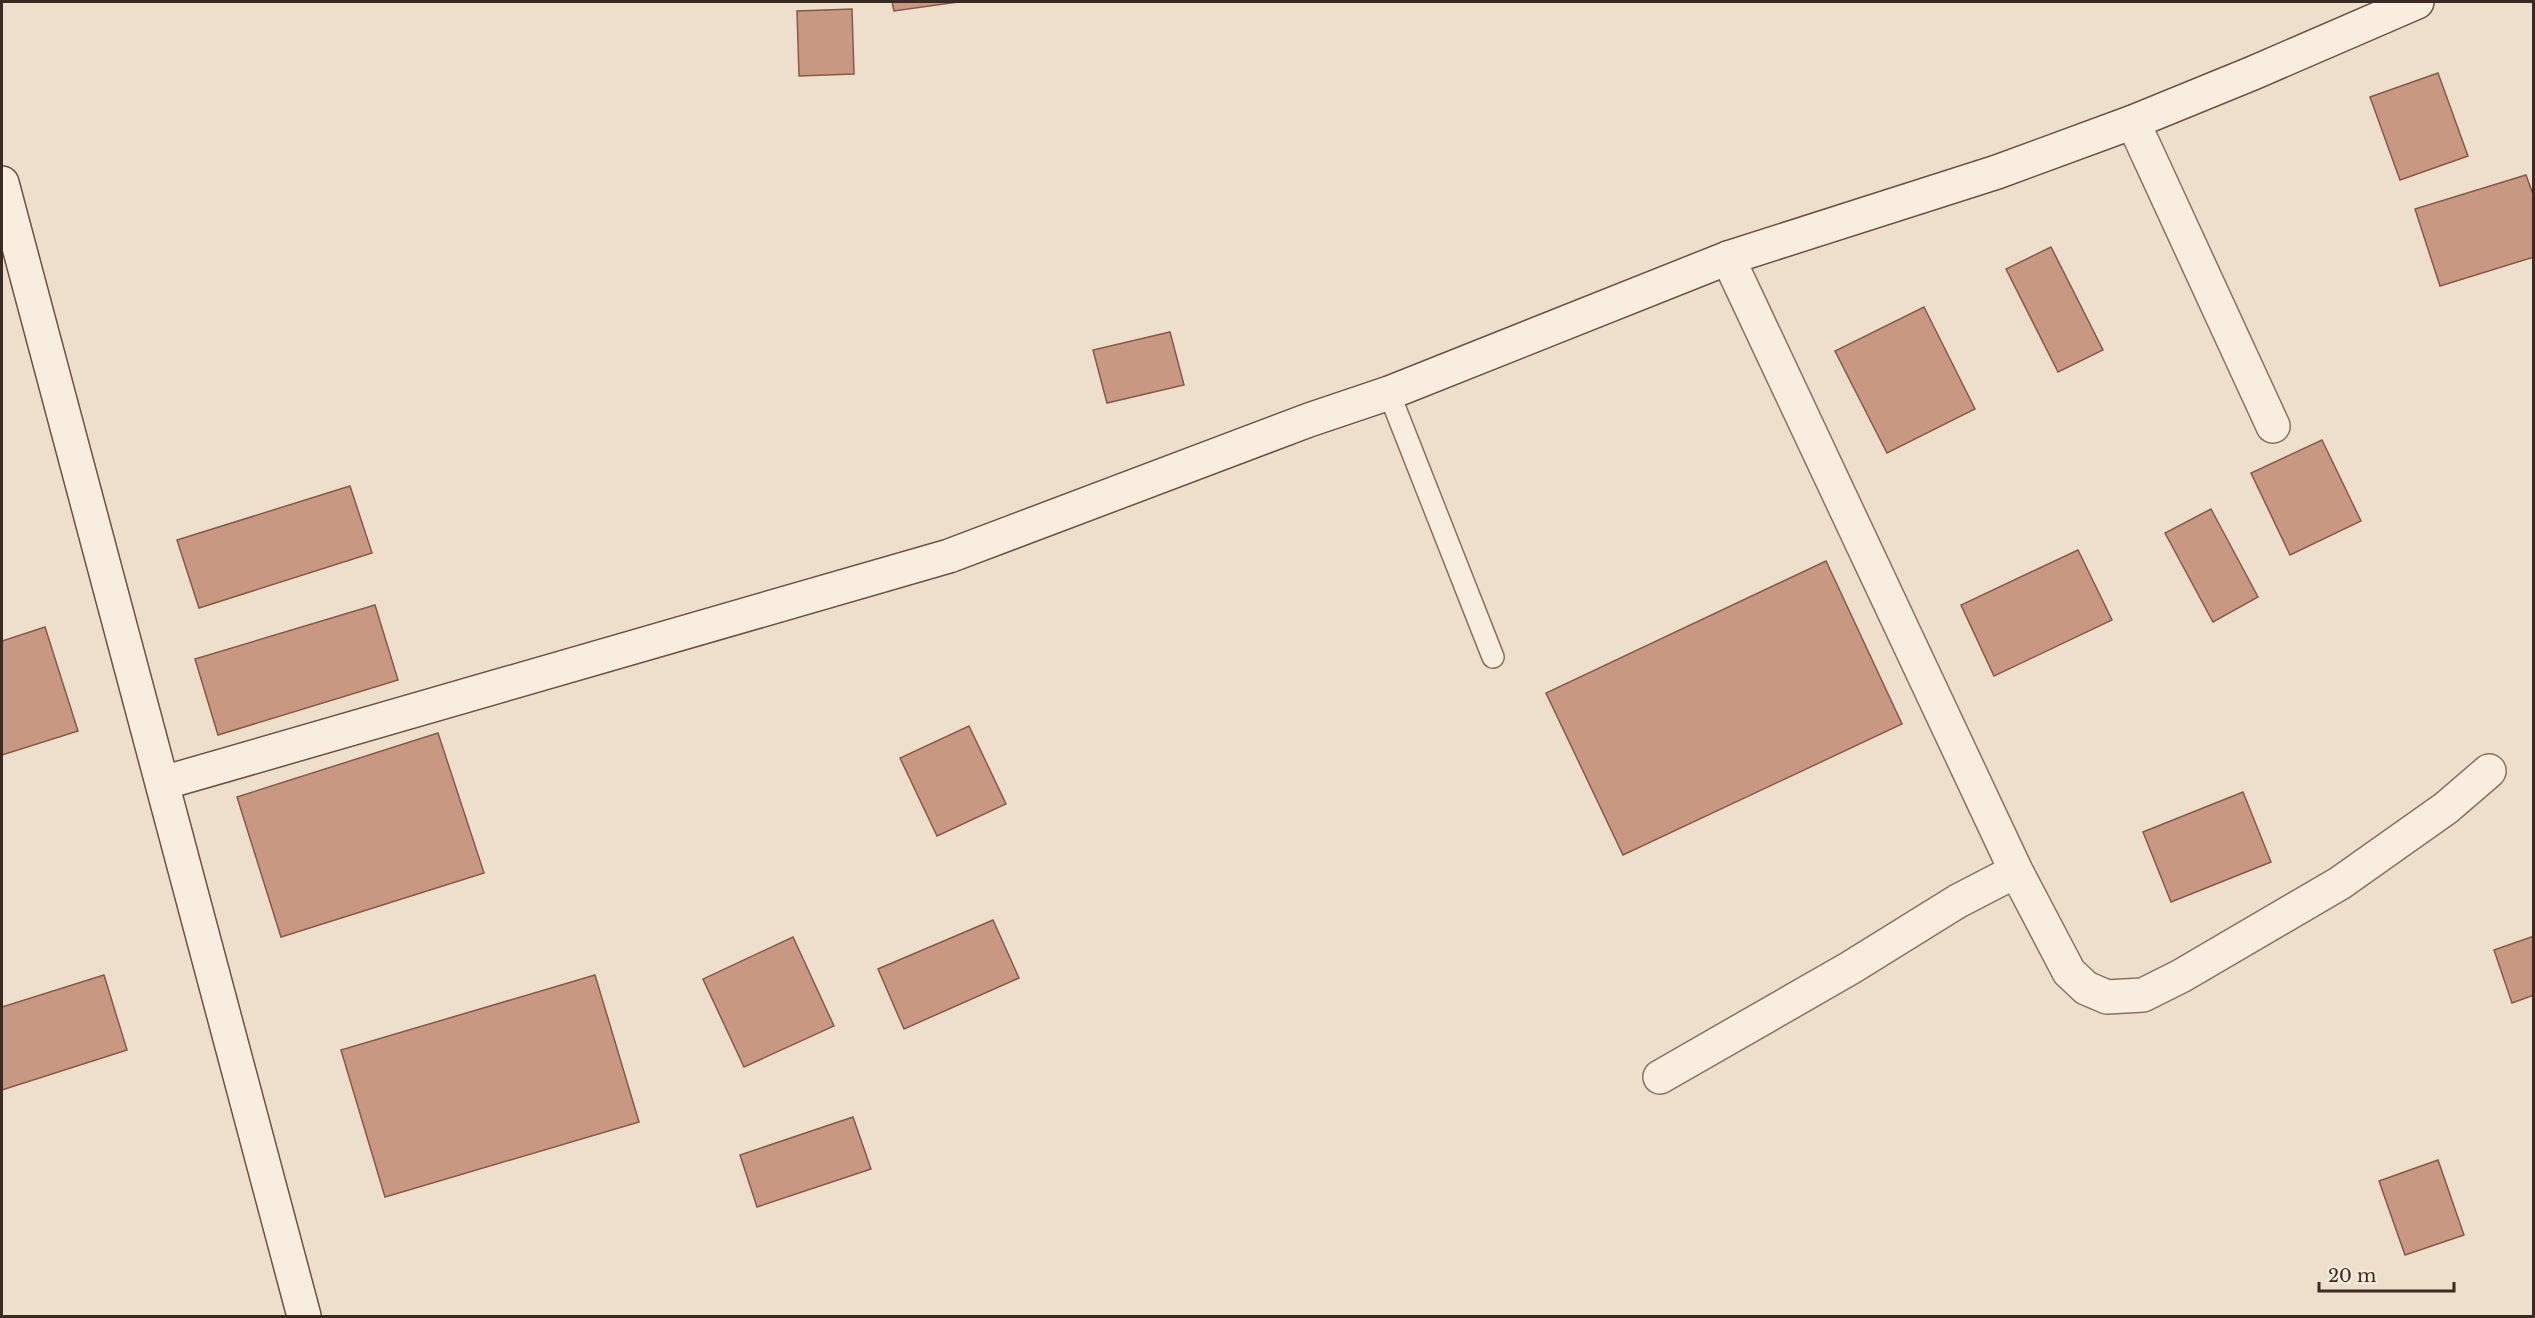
<svg xmlns="http://www.w3.org/2000/svg" width="2535" height="1318" font-family="'Libre Baskerville',serif">
  <style>
    .building { fill: #c89883; stroke: #875947; stroke-width: 1.5 }
    .lines { fill: none; stroke-linecap: round; stroke-linejoin: round }
    .lane-casing { stroke: #897160; stroke-width: 24 }
    .street-casing { stroke: #897160; stroke-width: 36 }
    .secondary-casing { stroke: #6b5243; stroke-width: 36 }
    .lane { stroke: #f8edde; stroke-width: 21 }
    .street { stroke: #f8edde; stroke-width: 33 }
    .secondary { stroke: #f8edde; stroke-width: 33 }
  </style>
  <rect width="100%" height="100%" fill="#eddfcb"/>
  <path class="building" d="M892,2H958L894,11Z
    M852,9L854,74L799,76L797,11Z
    M2438,73L2468,156L2400,180L2370,97Z
    M2526,175L2534,197V257L2440,286L2415,209Z
    M2051,247L2103,350L2058,372L2006,269Z
    M1924,307L1975,409L1887,453L1835,351Z
    M1170,332L1184,385L1107,403L1093,350Z
    M2322,440L2361,521L2290,555L2251,473Z
    M350,486L372,553L199,608L177,540Z
    M2211,509L2258,597L2213,622L2165,533Z
    M2078,550L2112,620L1994,676L1961,605Z
    M1826,561L1902,724L1623,855L1546,693Z
    M375,605L398,680L218,735L195,659Z
    M45,627L78,731L2,755V641Z
    M969,726L1006,804L937,836L900,758Z
    M438,733L484,873L281,937L237,797Z
    M2243,792L2271,862L2171,902L2143,832Z
    M993,920L1019,978L904,1029L878,969Z
    M2534,936V995L2512,1003L2494,950Z
    M793,937L834,1026L744,1067L703,979Z
    M104,975L127,1050L2,1090V1007Z
    M595,975L639,1122L385,1197L341,1050Z
    M853,1117L871,1169L757,1207L740,1155Z
    M2438,1160L2464,1235L2405,1255L2379,1181Z"/>
  <g class="lines">
    <g class="lane-casing">
      <path id="lane" d="M1389,393L1493,657"/>
    </g>
    <g class="street-casing">
      <path id="street" d="M2133,122L2273,426
        M1728,258L2016,871L2069,972L2086,988L2107,997L2143,995L2181,976L2340,883L2446,808L2489,771
        M1660,1077L1850,968L1958,901L2016,871"/>
    </g>
    <g class="secondary-casing">
      <path id="secondary" d="M2,183L304,1316
        M163,783L949,556L1309,420L1389,393L1728,258L1997,172L2133,122L2253,73L2417,2"/>
    </g>
    <use href="#lane" class="lane"/>
    <use href="#street" class="street"/>
    <use href="#secondary" class="secondary"/>
  </g>
  <rect width="2535" height="1318" fill="none" stroke="#3a2b22" stroke-width="6"/>
  <path d="M2319 1282v9h135v-9" fill="none" stroke="#3a2b22" stroke-width="3"/>
  <text x="2328" y="1282" font-size="18" fill="#3a2b22" stroke="#f4eada" stroke-width="4.5" paint-order="stroke">20 m</text>
</svg>
